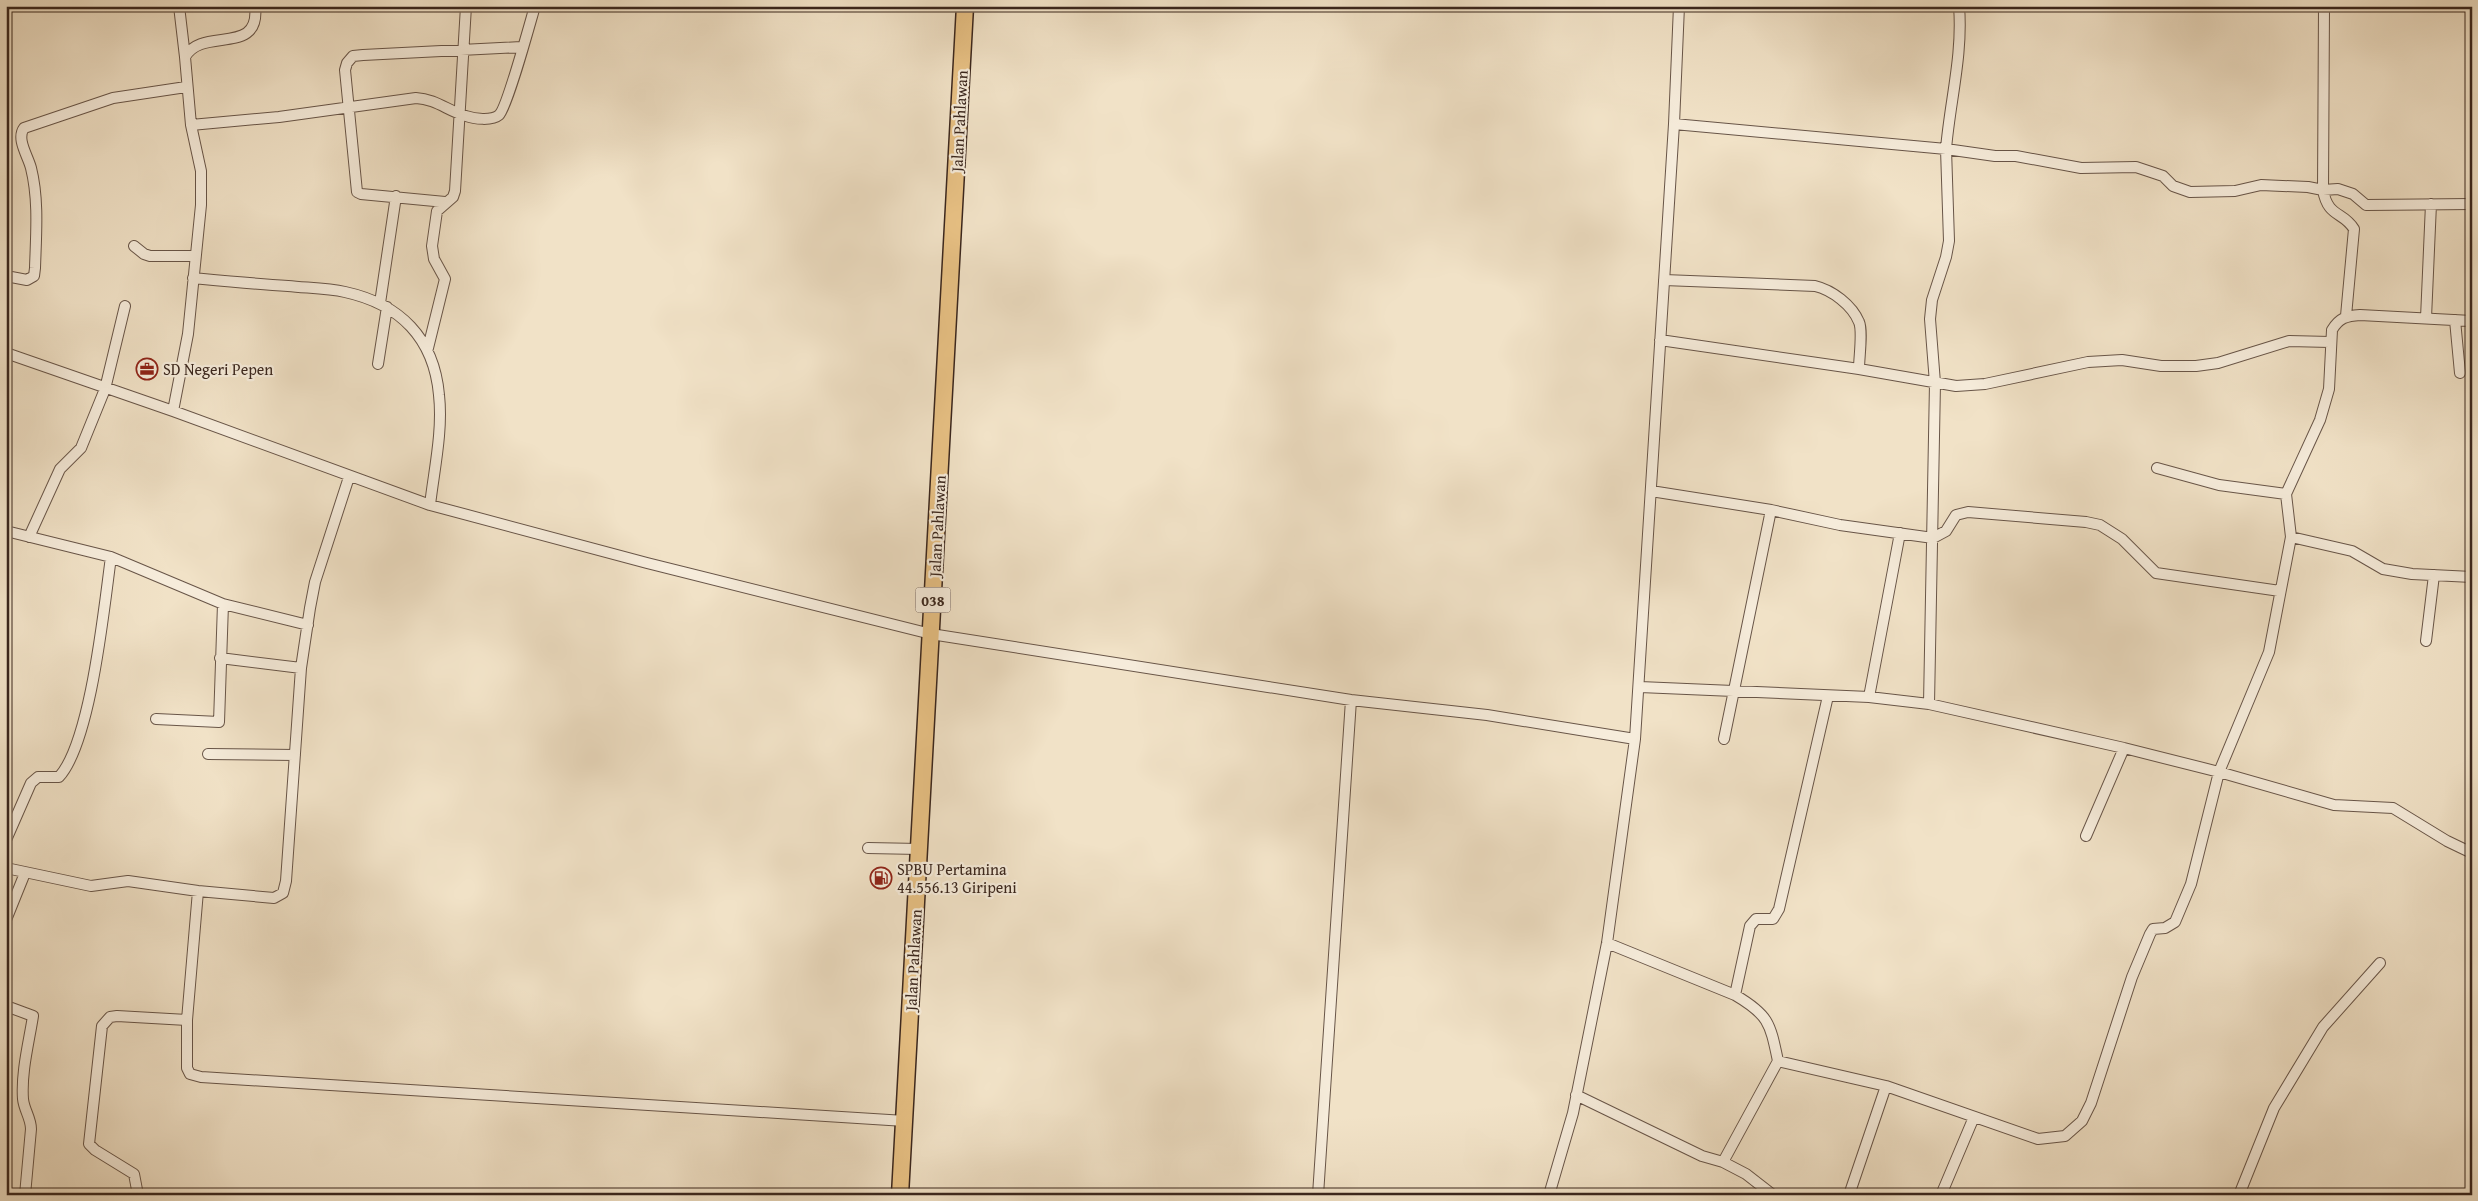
<svg xmlns="http://www.w3.org/2000/svg" width="2478" height="1201" font-family="'Gentium Book Plus',serif">
  <style>
    .lines { fill: none; stroke-linecap: round; stroke-linejoin: round }
    .minor-casing { stroke: #685548; stroke-width: 12 }
    .primary-casing { stroke: #3a261d; stroke-width: 19 }
    .minor { stroke: #f6ecdb; stroke-width: 10 }
    .primary { stroke: #e8c184; stroke-width: 16 }
    .labels { text-anchor: middle; dominant-baseline: central; stroke-width: 4.5; stroke-linejoin: round; paint-order: stroke }
    .shield { fill: #f6ecdb; stroke: #726156; stroke-width: 1 }
    .shield-label { font-size: 15px; font-weight: bold; fill: #3a261d }
    .street-label { font-size: 16px; fill: #3a261d; stroke: #f6ecdb }
    .poi-label { font-size: 16px; fill: #3a261d; stroke: #f6ecdb; text-anchor: start }
  </style>
  <rect width="100%" height="100%" fill="#f1e2c7"/>
  <filter id="stains"><feTurbulence type="fractalNoise" baseFrequency=".004" numOctaves="4"/><feColorMatrix values="0 0 0 0 .2 0 0 0 0 .09 0 0 0 0 .02 0 0 0 .5 -.17"/></filter>
  <radialGradient id="worn" r=".72"><stop offset=".6" stop-color="#630" stop-opacity="0"/><stop offset="1" stop-color="#630" stop-opacity=".3"/></radialGradient>
  <g class="lines">
    <g class="minor-casing">
      <path id="minor" d="M179,6L185,57
        M1959,6C1963,55 1950,101 1946,149L1995,156H2016L2081,168L2136,167L2163,176L2173,186L2190,192L2235,191L2261,185L2308,187L2323,190L2338,189L2353,194L2366,205L2472,204
        M2324,6L2323,190C2328,218 2343,211 2354,229L2346,316
        M1674,124L1946,149L1949,241L1946,257L1932,300L1930,319L1935,383L1929,704
        M191,125L279,117L416,98C436,99 448,111 466,116C474,119 492,121 499,115C507,108 530,23 535,6
        M445,202L361,194L357,192L345,70L347,63L353,56L363,55L521,47
        M134,246L144,254L150,256H195
        M6,276L27,280L34,276L35,268C36,235 39,200 31,168C28,156 16,139 24,128L113,98L186,87
        M193,278C225,281 256,284 288,286C306,288 327,288 345,292C400,304 434,338 439,395C443,431 434,470 430,505
        M1664,280L1815,286C1832,290 1852,305 1859,322C1863,331 1859,357 1859,369
        M380,303L396,196
        M2426,318L2431,204
        M2455,320L2460,373
        M1660,340L1859,369L1956,386L1985,384L2088,362L2122,360L2161,366H2196L2218,363L2289,341L2330,342
        M428,348L445,279L434,259L432,246L437,211L453,197L455,191L466,6
        M6,353L173,411L430,505L647,563L931,634L1351,700L1487,715L1635,739
        M378,364L387,307
        M173,411L188,334L201,205V171L191,125L185,57C202,26 261,57 255,6
        M2157,468L2219,485L2286,494L2320,420L2329,389L2332,330C2339,318 2346,316 2360,315L2472,321
        M1651,491L1771,510
        M6,531L111,557L223,604L219,722L156,719
        M29,537L60,469L81,448L105,389L125,306
        M2291,537L2352,551L2383,569L2412,574L2472,577
        M223,604L308,625
        M2426,641L2434,575
        M220,658L301,668
        M1640,687L1869,697L1929,704L2124,748L2219,772L2334,805L2393,808L2447,841L2472,853
        M1869,697L1900,533
        M1724,739L1771,510L1840,525L1933,538L1946,531L1956,515L1968,512L2086,522L2100,525L2122,539L2156,573L2280,591
        M208,754L295,755
        M2086,836L2124,748
        M6,840L31,783L38,777H59C91,742 104,607 111,557
        M868,848L919,849
        M6,868L91,886L128,881L198,891L274,898L283,893L286,881L301,668L310,608L315,582L349,477
        M198,891L187,1020V1068L190,1074L201,1077L905,1121
        M6,920L25,873
        M1607,943L1735,995L1750,926L1756,919H1773L1779,909L1828,696
        M6,1006L33,1016C29,1042 21,1072 23,1099C24,1110 31,1118 31,1129L25,1195
        M1778,1061L1886,1086L1849,1195
        M1886,1086L2038,1139L2065,1136L2082,1121L2091,1103L2132,977L2150,934L2153,929L2165,928L2175,922L2191,884L2219,772L2269,652L2291,537L2286,494
        M1576,1095L1702,1156L1723,1162L1778,1061C1770,1023 1769,1015 1735,995
        M1723,1162L1746,1174L1773,1195
        M138,1195L134,1174L95,1150L89,1144L102,1026L110,1017L117,1016L187,1020
        M1318,1195L1351,700
        M1549,1195L1573,1113L1607,943L1635,739L1674,124L1679,6
        M1941,1195L1974,1117
        M2239,1195L2274,1108L2323,1027L2380,963"/>
    </g>
    <g class="primary-casing">
      <path id="primary" d="M900,1195L965,6"/>
    </g>
    <use href="#minor" class="minor"/>
    <use href="#primary" class="primary"/>
  </g>
  <defs>
    <g id="office-ring" transform="scale(1.125)"><circle r="9.5" fill="#f6ecdb" stroke="#8f2418" stroke-width="1.5"/><path d="M-6-3h4V-5.5h4V-3h4V5H-6ZM-1-4.5V-3h2v-1.5ZM-6 0V1H6V0Z" fill="#8f2418"/></g>
    <g id="fuel-ring" transform="scale(1.125)"><circle r="9.5" fill="#f6ecdb" stroke="#8f2418" stroke-width="1.5"/><path d="M-5.5-6h7V0h2V4h1.3V-2.5L3-4.5l.8-.8L6-3V5H2.5V1h-1V6h-7ZM-4.2-4.7v3.2H.2V-4.7Z" fill="#8f2418"/></g>
  </defs>
  <g fill-rule="evenodd">
    <use href="#office-ring" x="147" y="369"/>
    <use href="#fuel-ring" x="881" y="878"/>
  </g>
  <g class="labels">
    <rect class="shield" x="915.5" y="587.5" width="35" height="25" rx="4"/>
    <g class="shield-label">
      <text x="933" y="600">038</text>
    </g>
    <g class="street-label">
      <text transform="translate(959 121) rotate(-87)">Jalan Pahlawan</text>
      <text transform="translate(937 526) rotate(-87)">Jalan Pahlawan</text>
      <text transform="translate(913 960) rotate(-87)">Jalan Pahlawan</text>
    </g>
    <g class="poi-label">
      <text x="163" y="369">SD Negeri Pepen</text>
      <text x="897" y="869">SPBU Pertamina<tspan x="897" dy="18">44.556.13 Giripeni</tspan></text>
    </g>
  </g>
  <rect width="2478" height="1201" fill="none" stroke="#f1e2c7" stroke-width="25"/>
  <rect x="8" y="8" width="2463" height="1186" fill="none" stroke="#3a261d" stroke-width="2.5"/>
  <rect x="12" y="12" width="2453" height="1176" fill="none" stroke="#3a261d"/>
  <rect width="100%" height="100%" filter="url(#stains)"/>
  <rect width="100%" height="100%" fill="url(#worn)"/>
</svg>
